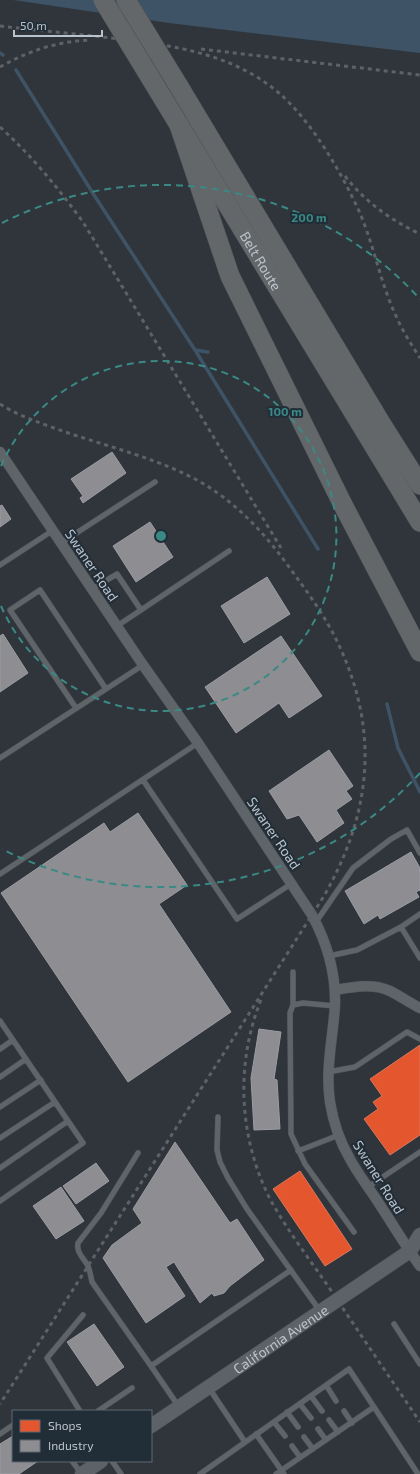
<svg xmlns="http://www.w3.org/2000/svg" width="420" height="1474" font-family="'Exo 2',sans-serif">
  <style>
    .water { fill: #3e5365 }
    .shops { fill: #e4572e; stroke: #d7775d }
    .industry { fill: #8d8d92; stroke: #9a9da3 }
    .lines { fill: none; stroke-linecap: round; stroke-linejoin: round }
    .stream { stroke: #3e5365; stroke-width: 3.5 }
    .service-casing { stroke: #4d5156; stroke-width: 6 }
    .minor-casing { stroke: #4d5156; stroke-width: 11 }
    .secondary-casing { stroke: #4d5156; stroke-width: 15 }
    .motorway-casing { stroke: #4b5157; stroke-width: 20 }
    .service { stroke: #5f6469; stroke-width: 5 }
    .minor { stroke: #5f6469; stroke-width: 10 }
    .secondary { stroke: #5d6268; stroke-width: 14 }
    .motorway { stroke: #646769; stroke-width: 19 }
    .rail { stroke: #5d6267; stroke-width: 3; stroke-dasharray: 4 4; stroke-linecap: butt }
    .motorway-bridge-casing { stroke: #4b5157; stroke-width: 20; stroke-linecap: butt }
    .motorway-bridge { stroke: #646769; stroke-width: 19 }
    .ring { fill: none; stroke: #3a8985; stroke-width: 2; stroke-dasharray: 7 5 }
    .labels { text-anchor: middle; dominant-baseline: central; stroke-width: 4; stroke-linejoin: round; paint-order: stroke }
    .street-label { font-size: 14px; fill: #bac3cb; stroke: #212d37 }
    .centre { fill: #3a8985; stroke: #212d37; stroke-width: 2 }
    .ring-label { font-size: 12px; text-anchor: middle; font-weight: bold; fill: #3a8985; stroke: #212d37; stroke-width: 4; stroke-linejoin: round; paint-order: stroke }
  </style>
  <rect width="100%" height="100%" fill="#2f353b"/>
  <path class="water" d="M13,0H420V53L169,23Z"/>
  <path class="shops" d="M420,1045V1135L390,1155L364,1119L378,1109L373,1102L382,1096L370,1079Z
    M300,1171L352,1249L325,1266L273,1189Z"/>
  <path class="industry" d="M112,452L126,473L83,503L80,498L83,496L71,479Z
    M2,505L11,519L0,527V506Z
    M150,522L173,557L136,582L113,546Z
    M267,577L290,614L244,643L221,606Z
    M3,634L28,673L0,692V636Z
    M281,636L322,696L289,718L279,703L236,733L205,687Z
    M329,750L353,786L346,791L352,799L336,810L344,823L317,842L299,815L287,819L269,791Z
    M138,813L187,885L159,904L231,1012L128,1082L1,893L104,823L110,832Z
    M411,852L420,868V890L416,892L419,897L380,919L378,915L364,924L345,891Z
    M259,1029L281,1032L274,1079L277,1080L280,1129L254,1130L251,1078Z
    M175,1142L230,1223L237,1219L264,1260L230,1286L224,1293L214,1296L212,1293L200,1303L174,1262L166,1267L185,1296L146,1323L103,1258L112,1245L142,1223L133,1209Z
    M96,1163L109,1181L76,1204L63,1186Z
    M61,1187L84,1221L56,1239L33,1206Z
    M94,1324L124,1367L97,1386L67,1342Z
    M13,1436V1461H38L19,1474H0V1444Z"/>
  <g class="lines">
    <path class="stream" d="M0,53L3,55
      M16,70L94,195L195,350L318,549
      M195,350L208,352
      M387,704L398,748L420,792"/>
    <g class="service-casing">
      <path id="service" d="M61,543L155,482
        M0,565L52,531
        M92,589L117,574L141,610L117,626
        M141,610L229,551
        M76,708L10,610L40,590L106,689
        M0,758L143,665
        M143,780L237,919L291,884
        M0,874L198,743
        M316,922L353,868L391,839L407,830L420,853
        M401,927L420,914
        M329,956L357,950L401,927L420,958
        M293,972V1005
        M335,1006L303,1003L293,1005L290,1013L291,1134L305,1164L354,1232
        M0,1021L68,1121L0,1168
        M0,1049L13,1040
        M328,1072L355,1067L407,1032L420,1039
        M0,1077L26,1059
        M0,1107L41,1080
        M218,1117L217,1150L220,1162L228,1178L247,1209L320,1311
        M0,1138L55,1102
        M298,1151L339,1135
        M138,1153L101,1213L78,1243C76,1253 84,1258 88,1266C90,1271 91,1277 92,1282L151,1366
        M368,1187L420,1152
        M0,1201L83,1143L68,1121
        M394,1324L420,1364
        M326,1385L336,1401
        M209,1388L245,1442
        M311,1396L322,1411
        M300,1404L311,1418
        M179,1407L151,1366L291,1270
        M80,1411L47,1358L83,1315
        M98,1411L132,1388
        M344,1411L352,1423
        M287,1412L298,1427
        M329,1420L338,1432
        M274,1422L285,1436
        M318,1429L326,1440
        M0,1434L13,1425
        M256,1434L284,1474
        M304,1437L313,1449
        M292,1446L300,1457
        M72,1461L81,1473
        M112,1461L121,1474
        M200,1474L349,1369L418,1474
        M276,1474L374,1407"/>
    </g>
    <g class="minor-casing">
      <path id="minor" d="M0,452L143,665L198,743L312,915C327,943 336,973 335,1005C333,1038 325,1069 330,1102C333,1121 340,1142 350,1159C358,1174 369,1188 378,1202C392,1223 405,1245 420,1266
        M335,990C353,987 373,983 390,991C400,996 410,1003 420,1008"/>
    </g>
    <g class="secondary-casing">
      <g id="secondary">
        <path id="s1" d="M151,1426L410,1251L420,1235"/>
        <path d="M82,1474L101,1461"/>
      </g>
    </g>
    <g class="motorway-casing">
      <g id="motorway">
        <path id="s2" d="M153,82L420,522"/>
        <path d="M178,85L379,420L420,485"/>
        <path d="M179,125L230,276L342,503L420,652"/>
      </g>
    </g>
    <use href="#service" class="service"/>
    <use href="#minor" class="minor"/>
    <use href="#secondary" class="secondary"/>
    <use href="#motorway" class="motorway"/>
    <path class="rail" d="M0,26C34,30 68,33 102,37C164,44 231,51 280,94C312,122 341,172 359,211C374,245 380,282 396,316C402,330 411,344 420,358
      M201,49L420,75
      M0,67C28,51 58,41 91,40
      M0,127C32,156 58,188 83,222L281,548
      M345,176C365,202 391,220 420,234
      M0,404C17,415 35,421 54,428C101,445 151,456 195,479C238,502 269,538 297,578C314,601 331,626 342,652C380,738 369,817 324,896L0,1404
      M261,1000C235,1064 239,1138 270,1199C287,1230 310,1260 330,1289C360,1334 390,1378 420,1422"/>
    <g class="motorway-bridge-casing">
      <path id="motorway-bridge" d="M103,0L153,82
        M126,0L178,85"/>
    </g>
    <use href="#motorway-bridge" class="motorway-bridge"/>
  </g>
  <g class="ring">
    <path d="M1 466A175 175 0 1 1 1 606"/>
    <path d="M420 773A351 351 0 0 1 2 849M2 223A351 351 0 0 1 420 299"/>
  </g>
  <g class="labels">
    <g class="street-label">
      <text stroke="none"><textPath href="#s2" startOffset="209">Belt Route</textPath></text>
      <text transform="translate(92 565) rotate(56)">Swaner Road</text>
      <text transform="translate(274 833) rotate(56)">Swaner Road</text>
      <text transform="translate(379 1177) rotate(58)">Swaner Road</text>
      <text stroke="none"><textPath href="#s1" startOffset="156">California Avenue</textPath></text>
    </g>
  </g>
  <circle cx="161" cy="536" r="6" class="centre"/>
  <g class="ring-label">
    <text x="309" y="222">200 m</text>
    <text x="285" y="416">100 m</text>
  </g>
  <rect x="12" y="1410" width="140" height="52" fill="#212d37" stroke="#5e6972"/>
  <rect x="20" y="1420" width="20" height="12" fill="#e4572e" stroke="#5e6972"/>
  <text x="48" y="1430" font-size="12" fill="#bac3cb">Shops</text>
  <rect x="20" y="1440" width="20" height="12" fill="#8d8d92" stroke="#5e6972"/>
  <text x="48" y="1450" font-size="12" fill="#bac3cb">Industry</text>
  <path d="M14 30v6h88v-6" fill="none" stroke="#bac3cb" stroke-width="2"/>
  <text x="20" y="30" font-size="12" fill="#bac3cb" stroke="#212d37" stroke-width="3" paint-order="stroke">50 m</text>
</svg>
